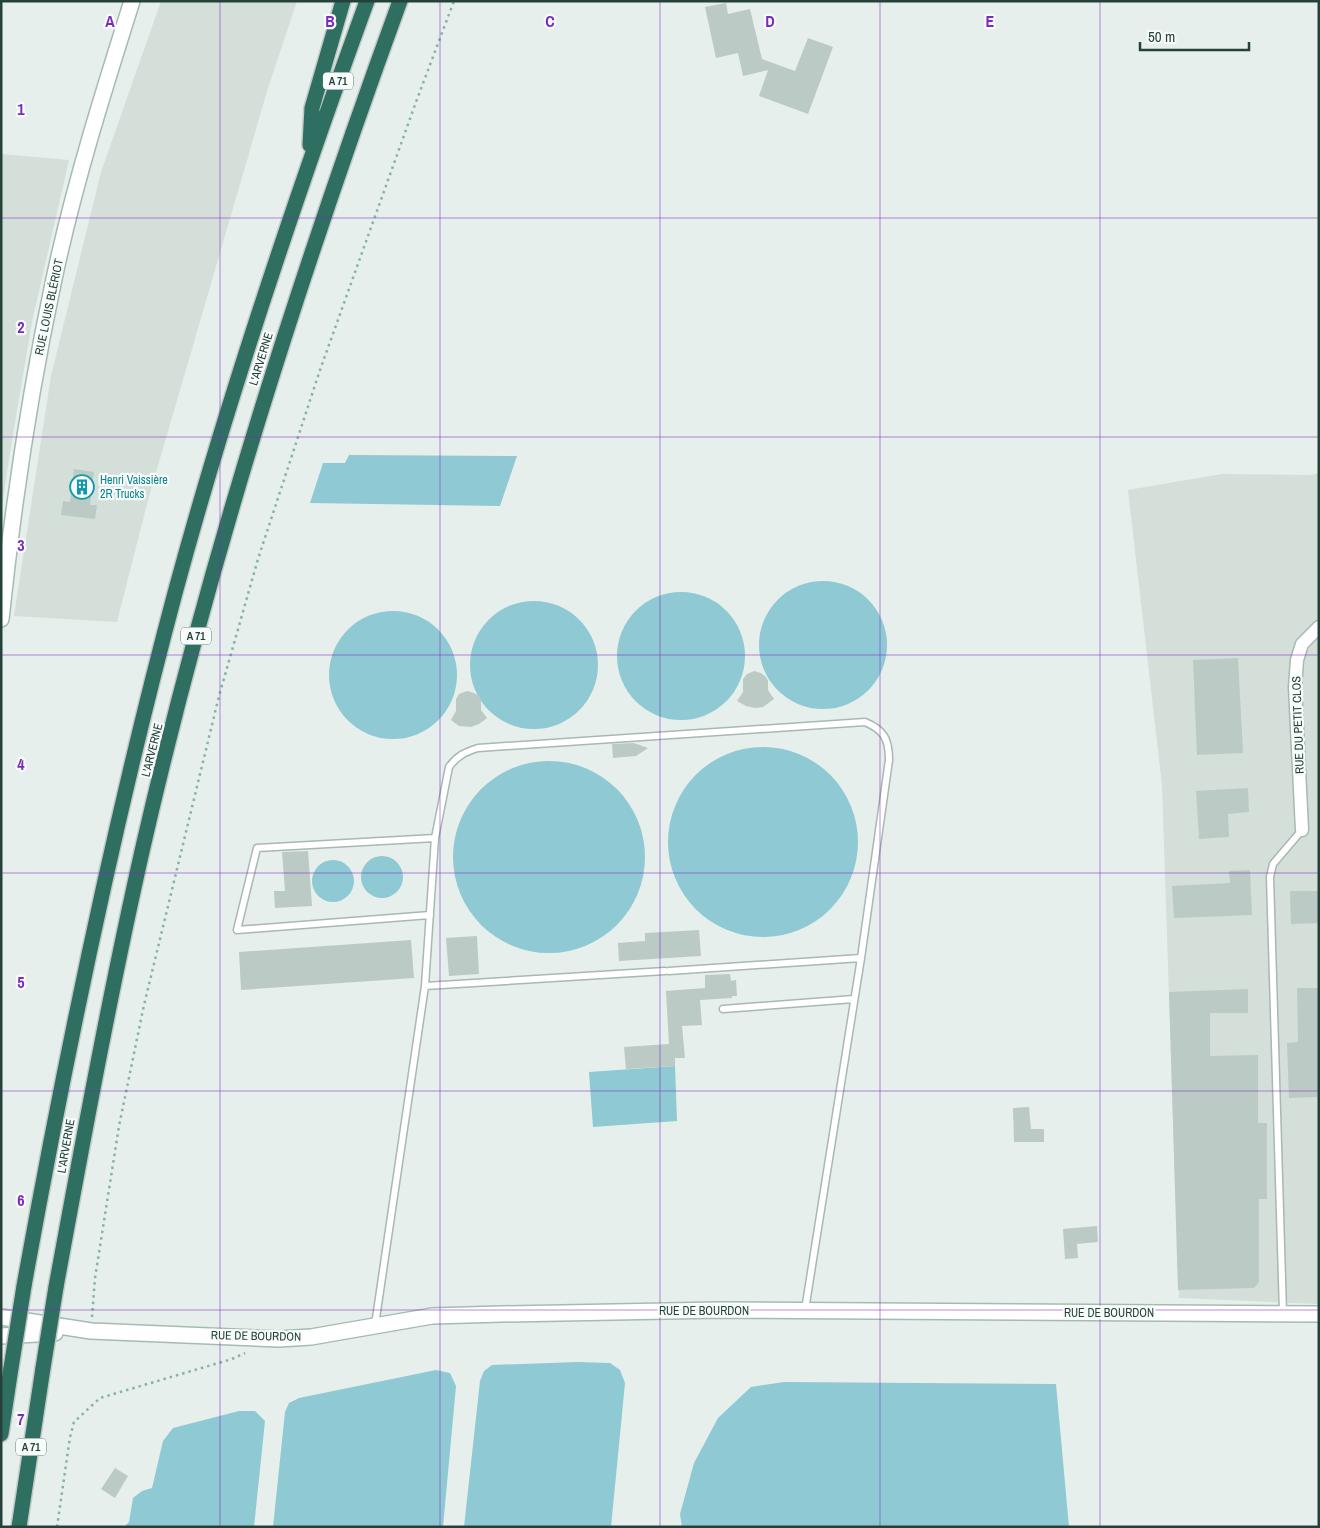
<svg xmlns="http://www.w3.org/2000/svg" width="1320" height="1528" font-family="'Archivo Narrow',sans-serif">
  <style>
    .built { fill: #d4dfda }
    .water { fill: #8ec9d4 }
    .building { fill: #bbcac4 }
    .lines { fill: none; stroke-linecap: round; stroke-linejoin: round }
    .lane-casing { stroke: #a8b8b2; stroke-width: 9 }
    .street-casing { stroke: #a8b8b2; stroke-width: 15 }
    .secondary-casing { stroke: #a4bbb3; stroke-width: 18 }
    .highway-casing { stroke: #c2cac8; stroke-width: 18 }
    .path { stroke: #86b3a5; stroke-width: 2.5; stroke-dasharray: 2.5 4; stroke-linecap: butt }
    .lane { stroke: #fff; stroke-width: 6 }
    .street { stroke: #fff; stroke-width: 12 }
    .secondary { stroke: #fff; stroke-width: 15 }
    .highway { stroke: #2f6f62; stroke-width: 15 }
    .highway-bridge-casing { stroke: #c2cac8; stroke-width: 18; stroke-linecap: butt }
    .highway-bridge { stroke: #2f6f62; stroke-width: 15 }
    .grid { fill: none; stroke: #7b2cbf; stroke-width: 1; stroke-opacity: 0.55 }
    .labels { text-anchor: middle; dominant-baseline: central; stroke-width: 4.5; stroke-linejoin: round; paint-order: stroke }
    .shield { fill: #f7fbf9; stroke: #637a73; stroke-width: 1 }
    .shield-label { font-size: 11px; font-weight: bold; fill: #24423a }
    .street-label { font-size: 12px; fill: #24423a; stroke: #f7fbf9 }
    .culture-label { font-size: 12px; fill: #0d838f; stroke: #f7fbf9; text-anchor: start }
    .grid-label { font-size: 16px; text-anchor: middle; font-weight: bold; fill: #7b2cbf; stroke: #f7fbf9; stroke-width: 4.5; stroke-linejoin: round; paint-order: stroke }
  </style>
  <rect width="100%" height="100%" fill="#e6efeb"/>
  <path class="built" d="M161,1H297L268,88L148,500L117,622L14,616L51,376L101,172Z
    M1,154L69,160L32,322L11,446L1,514Z
    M1319,473V1304L1179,1298L1162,785L1128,490L1222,474L1311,475Z"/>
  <path class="water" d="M349,455L517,456L500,506L310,503L323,463H345Z
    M759 645a64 64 0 1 1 128 0a64 64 0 1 1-128 0Z
    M617 656a64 64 0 1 1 128 0a64 64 0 1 1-128 0Z
    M470 665a64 64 0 1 1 128 0a64 64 0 1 1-128 0Z
    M329 675a64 64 0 1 1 128 0a64 64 0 1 1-128 0Z
    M668 842a95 95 0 1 1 190 0a95 95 0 1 1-190 0Z
    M453 857a96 96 0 1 1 192 0a96 96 0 1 1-192 0Z
    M361 877a21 21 0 1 1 42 0a21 21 0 1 1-42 0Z
    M312 881a21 21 0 1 1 42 0a21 21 0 1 1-42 0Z
    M675,1066L677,1121L593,1127L589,1072Z
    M578,1362L610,1363L620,1370L625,1383L611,1527H464L480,1381L484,1371L492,1365Z
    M436,1370L450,1373L456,1386L443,1527H273L285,1412L289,1403L299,1398Z
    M784,1382L1056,1384L1069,1527H682L680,1514L694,1463L718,1418L751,1387Z
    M239,1411H255L265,1421L254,1527H124L129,1522L133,1498L142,1491L152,1488L163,1441L173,1428Z"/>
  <path class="building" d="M726,3L728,14L750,9L762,59L795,71L808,38L833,47L808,114L759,96L768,70L743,76L738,53L716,58L705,7Z
    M74,469L94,472L90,505H97L95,519L61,515L63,501L70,502Z
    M1238,658L1243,753L1197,755L1193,660Z
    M754,671L761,673L766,677L768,681V690L774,699L763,707L755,708L746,706L737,701L743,692V679L747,674Z
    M467,691L474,693L479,696L481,701V710L487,718L479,724L471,727L459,726L451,720L456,711V699L459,694Z
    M634,743L648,748L636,756L613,758L612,744Z
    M1248,788L1249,812L1228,814L1229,837L1199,839L1196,791Z
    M308,851L312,906L275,908L274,891H285L282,852Z
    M1250,870L1252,915L1174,918L1172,886L1230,883L1229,871Z
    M1290,891H1319V923L1291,924Z
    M699,930L701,956L619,961L618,943L645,941V933Z
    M477,936L479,974L449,976L446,938Z
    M411,940L414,978L241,990L239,952Z
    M730,974L731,981L736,980L737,996H732V998L700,1000L702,1025L682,1026L685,1058H675V1066L626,1069L624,1047L669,1044L666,991L705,988V975Z
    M1297,988H1319V1097L1289,1098L1287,1043L1298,1042Z
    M1248,989V1013H1210V1056L1258,1055V1123H1267V1199H1259V1282L1254,1288L1178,1290L1169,992Z
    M1029,1107L1031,1129H1044V1142H1014L1013,1108Z
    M1097,1226L1098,1242L1077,1244L1078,1258L1065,1259L1063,1229Z
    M115,1468L128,1476L115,1498L101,1489Z"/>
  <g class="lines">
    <g class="lane-casing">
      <path id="lane" d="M430,915L237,930L257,848L435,838
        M669,971L861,958
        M425,986L665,971
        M723,1009L854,999
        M1283,1313L1270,877L1273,864L1302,830
        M375,1325L425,986L435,838L449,767C457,756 465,752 478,748L865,722C884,730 889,739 889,760L861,958L805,1310"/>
    </g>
    <g class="street-casing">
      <path id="street" d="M1302,830L1295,687L1297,660L1302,644L1319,627"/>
    </g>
    <g class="secondary-casing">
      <path id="secondary" d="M1,619C13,505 30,391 54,279C74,185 103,93 132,1
        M1,1317L91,1331L279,1339L311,1337L432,1316L502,1314L720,1310L1319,1314
        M1,1336L55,1333"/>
    </g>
    <g class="highway-casing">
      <path id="highway" d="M310,145L312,108L343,1
        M24,1286C66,1053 114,822 175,593C229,393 296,196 367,1
        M56,1287C83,1140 110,993 143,847C209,559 299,278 400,1
        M1,1434L11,1368
        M19,1527L43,1368"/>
    </g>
    <path class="path" d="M92,1317L95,1278L119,1126L144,1005L219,696L258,559L320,370L416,102L454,1
      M57,1527L70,1437L74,1422L100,1398L232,1359L245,1353"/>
    <use href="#lane" class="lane"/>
    <use href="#street" class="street"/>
    <use href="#secondary" class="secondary"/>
    <use href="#highway" class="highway"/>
    <g class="highway-bridge-casing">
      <path id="highway-bridge" d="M11,1368L24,1286
        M43,1368L56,1287"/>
    </g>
    <use href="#highway-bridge" class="highway-bridge"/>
  </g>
  <path class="grid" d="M220,1V1527M440,1V1527M660,1V1527M880,1V1527M1100,1V1527M1,218H1319M1,437H1319M1,655H1319M1,873H1319M1,1091H1319M1,1310H1319"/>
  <defs>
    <g id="building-ring" transform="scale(1.25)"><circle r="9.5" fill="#f7fbf9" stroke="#0f9aa8" stroke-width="1.5"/><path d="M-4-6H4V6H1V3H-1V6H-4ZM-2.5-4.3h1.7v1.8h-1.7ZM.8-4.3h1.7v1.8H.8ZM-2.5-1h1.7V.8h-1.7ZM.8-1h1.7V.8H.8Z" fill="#0f9aa8"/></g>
  </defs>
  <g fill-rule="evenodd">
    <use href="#building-ring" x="82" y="487"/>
  </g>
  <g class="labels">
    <g class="shield">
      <rect x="323" y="72.5" width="30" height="17" rx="4"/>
      <rect x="181" y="627.5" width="30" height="17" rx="4"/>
      <rect x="16" y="1438.5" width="30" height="17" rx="4"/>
    </g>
    <g class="shield-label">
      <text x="338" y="81">A 71</text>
      <text x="196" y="636">A 71</text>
      <text x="31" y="1447">A 71</text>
    </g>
    <g class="street-label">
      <text transform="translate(49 307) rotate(-78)">RUE LOUIS BLÉRIOT</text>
      <text transform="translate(261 359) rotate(-73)">L'ARVERNE</text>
      <text transform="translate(1298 725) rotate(-92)">RUE DU PETIT CLOS</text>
      <text transform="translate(152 750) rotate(-76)">L'ARVERNE</text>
      <text transform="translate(66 1146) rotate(-80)">L'ARVERNE</text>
      <text x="704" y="1311">RUE DE BOURDON</text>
      <text x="1109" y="1313">RUE DE BOURDON</text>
      <text transform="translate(256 1336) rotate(1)">RUE DE BOURDON</text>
    </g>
    <g class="culture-label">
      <text x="100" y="480">Henri Vaissière<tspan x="100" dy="14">2R Trucks</tspan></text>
    </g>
  </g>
  <g class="grid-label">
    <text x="110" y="27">A</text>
    <text x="330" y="27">B</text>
    <text x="550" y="27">C</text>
    <text x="770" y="27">D</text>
    <text x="990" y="27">E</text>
    <text x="21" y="115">1</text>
    <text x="21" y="333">2</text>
    <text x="21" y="551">3</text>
    <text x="21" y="770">4</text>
    <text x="21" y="988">5</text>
    <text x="21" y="1206">6</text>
    <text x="21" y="1425">7</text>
  </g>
  <rect width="1320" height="1528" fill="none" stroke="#24423a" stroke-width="5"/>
  <path d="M1140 42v8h109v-8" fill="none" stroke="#24423a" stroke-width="2.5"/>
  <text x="1148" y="42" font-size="15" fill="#24423a" stroke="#f7fbf9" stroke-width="4" paint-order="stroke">50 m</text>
</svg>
